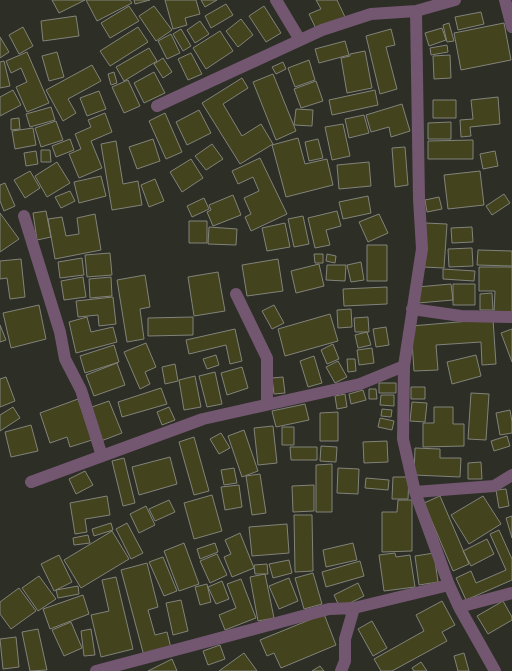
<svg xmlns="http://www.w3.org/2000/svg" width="512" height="671" font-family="'IBM Plex Serif',serif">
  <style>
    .building { fill: #43431e; stroke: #82837a }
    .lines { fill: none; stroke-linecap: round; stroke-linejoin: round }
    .minor { stroke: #735770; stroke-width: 12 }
  </style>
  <rect width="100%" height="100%" fill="#2d2e26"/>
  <path class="building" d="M52,0H85L59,13Z
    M86,0H130L132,3L97,21Z
    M134,0H150L135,4Z
    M165,0H196L200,14L185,18L187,25L173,29Z
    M201,0H217L205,7Z
    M316,0H337L345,17L317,31L309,14L321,9Z
    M226,4L233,15L211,28L205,16Z
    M129,6L139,21L110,38L101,23Z
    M154,6L172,30L156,41L139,16Z
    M264,6L281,33L266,42L249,16Z
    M481,12L484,24L458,30L455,17Z
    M76,16L79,36L43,41L41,21Z
    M241,19L253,35L238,47L226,31Z
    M200,21L209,34L195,43L187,30Z
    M449,23L454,41L447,42L443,25Z
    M504,23L511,60L461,70L454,33Z
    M23,27L33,46L19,54L9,35Z
    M138,27L148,42L110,66L100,51Z
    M442,28L446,40L429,46L425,33Z
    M181,29L191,46L183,51L173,34Z
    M391,29L395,45L386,47L397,89L380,94L366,36Z
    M220,31L233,51L206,69L193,48Z
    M171,34L180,53L167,59L158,41Z
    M0,37L9,52L0,58Z
    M345,41L349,55L319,63L315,49Z
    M447,45L448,52L431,55L430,48Z
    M149,48L157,61L124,81L116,67Z
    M365,51L372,88L347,93L341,58L350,56V54Z
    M27,52L49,103L27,112L16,87L27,82L21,68L11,73L6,61Z
    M57,52L64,77L49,81L42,56Z
    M191,53L202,74L188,80L178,59Z
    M450,55L451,78L434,79L433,56Z
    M163,58L172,72L163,78L154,64Z
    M309,60L315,80L295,87L288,68Z
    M4,61L10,86L0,88V62Z
    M283,62L286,69L276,74L272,67Z
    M92,65L101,81L68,99L76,113L63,121L46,90Z
    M114,72L117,83L111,85L108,74Z
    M154,72L165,93L144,103L134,83Z
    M273,74L296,131L276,140L253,82Z
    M242,78L248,88L223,104L242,136L261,124L273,144L240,164L202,103Z
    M128,80L140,106L124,113L112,87Z
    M316,81L323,101L301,108L294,89Z
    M13,90L21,105L0,116V97Z
    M375,90L378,105L332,115L329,100Z
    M99,91L106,109L87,116L80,98Z
    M498,97L500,124L470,127L471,136L461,137L460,120L473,119L471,100Z
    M433,100H456V118H433Z
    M402,104L410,131L391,137L389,127L371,132L366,115Z
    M51,107L55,120L30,127L26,114Z
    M296,109L313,110L312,126L294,125Z
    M199,110L211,133L187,145L176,122Z
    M105,113L112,132L91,141L102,168L79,178L69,154L81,149L75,134L91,127L88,120Z
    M165,113L182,152L166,159L149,121Z
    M364,115L369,133L349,138L345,119Z
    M19,118L20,129L11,130V119Z
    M56,121L63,140L41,147L35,128Z
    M451,122V139H428V123Z
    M343,124L350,156L332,160L325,127Z
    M33,128L36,145L15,149L12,131Z
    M298,138L305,164L327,159L333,185L286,197L272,145Z
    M70,139L74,150L56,157L52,146Z
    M153,139L160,161L137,169L129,147Z
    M318,139L323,158L309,161L305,142Z
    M473,140V159H428V141Z
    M116,141L123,184L138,181L142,205L112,210L101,144Z
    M212,144L223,159L206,170L195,156Z
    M405,147L408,185L395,187L392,148Z
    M41,150H50L51,162H41Z
    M36,151L38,164L26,166L24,153Z
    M495,151L498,166L483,169L480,154Z
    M260,158L287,214L251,231L245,217L251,214L244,198L259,191L253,177L238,184L232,171Z
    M191,159L203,178L182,192L170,172Z
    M57,162L70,183L47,197L35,176Z
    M369,162L371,186L339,189L337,165Z
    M30,171L40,188L25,198L14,180Z
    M480,171L484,205L448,209L444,175Z
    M101,176L106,196L79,203L74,182Z
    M155,179L164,201L149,207L141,185Z
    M5,183L15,206L4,211L0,201V185Z
    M70,191L75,201L61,208L55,197Z
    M504,194L510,203L492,215L486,206Z
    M233,195L241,215L213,226L207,212L211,210L209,205Z
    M368,196L371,213L343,219L339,202Z
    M439,197L442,209L427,212L425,200Z
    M204,198L209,209L192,217L187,206Z
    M46,211L51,237L37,240L33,213Z
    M337,211L341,226L326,230L330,245L315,248L308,218Z
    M0,213L19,239L0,252Z
    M95,214L101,250L55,259L48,219L62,217L66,236L79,234L77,218Z
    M379,214L388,233L368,242L359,222Z
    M303,216L309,244L294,247L288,219Z
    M189,221H207V243H189Z
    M285,223L290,247L267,251L262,228Z
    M425,223L447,224L444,268L423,267Z
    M209,227L237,229L236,245L208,244Z
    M472,227L473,242L452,243L451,228Z
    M367,245H387V281H367Z
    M472,248L473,266L449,267L448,249Z
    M478,250L512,251V266L477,265Z
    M110,253L112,275L87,277L85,255Z
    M314,254H323V263H315Z
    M327,254L336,256L335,263L326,261Z
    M82,258L84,275L60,278L58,262Z
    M21,259L25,297L10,299L7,278L0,279V261Z
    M278,259L283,291L247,296L242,265Z
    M361,262L364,280L351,282L347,265Z
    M319,264L324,286L296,293L291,271Z
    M327,265H346L345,281L326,280Z
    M479,267H512V313L494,312L495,291H479Z
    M443,269L475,271L474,281L443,279Z
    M218,272L225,311L194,316L188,277Z
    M145,275L150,307L140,309L144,339L127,342L117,280Z
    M83,277L86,297L64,300L61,281Z
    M111,277L112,296L90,298L89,279Z
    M451,284L453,300L418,303L417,287Z
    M453,284H475V305H453Z
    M387,287V304L344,306L343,289Z
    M492,293L493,310H480V294Z
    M113,297L116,324L99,326L98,315L78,317L76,301Z
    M39,305L46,339L11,348L3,313Z
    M274,305L284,323L272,329L262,311Z
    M351,309L352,327L338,328L337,310Z
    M330,314L338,341L285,356L278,329Z
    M87,317L91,332L113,327L117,342L76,353L69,322Z
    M193,317V335L148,336V318Z
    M368,317L369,332H355L354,318Z
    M493,319L496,364L482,365L481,342L436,345L438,370L414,371L411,326Z
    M0,325L6,340L0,342Z
    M386,327L389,345L376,347L373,329Z
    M235,329L242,361L230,364L226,345L189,354L186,340Z
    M512,329V362L501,333Z
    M367,332L371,345L358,348L355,335Z
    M146,343L156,367L145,372L150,384L140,389L124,352Z
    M333,344L339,359L327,364L321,350Z
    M114,345L119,362L85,373L80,356Z
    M372,348L374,363L359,365L357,350Z
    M216,355L219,365L207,369L203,359Z
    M476,355L481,376L452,384L447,362Z
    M314,356L322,383L308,387L300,361Z
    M347,359H355L356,371L348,372Z
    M338,361L347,377L335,383L326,367Z
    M117,363L125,385L94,396L86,375Z
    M175,364L178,381L165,384L162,367Z
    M242,367L248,388L227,395L221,373Z
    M215,372L222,404L207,407L199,376Z
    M195,376L201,407L184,410L179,380Z
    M6,377L15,401L0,407V379Z
    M283,377L285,393L274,394L272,378Z
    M379,383H396V393H379Z
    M411,387H425V399H411Z
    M161,388L167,404L122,417L118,402Z
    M369,389H376L377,399H369Z
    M363,390L366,400L351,404L349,394Z
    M471,393L489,394L486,440L468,439Z
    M345,394L347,407L337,409L335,396Z
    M381,395H394V406L380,405Z
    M78,399L92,440L70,447L67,437L50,443L40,413Z
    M109,401L122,433L101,441L89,408Z
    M412,402L427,403L425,422L410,421Z
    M305,404L309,420L276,427L272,411Z
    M13,407L20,418L0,431V415Z
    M169,407L175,420L162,425L157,412Z
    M434,407H453V424H464V446L423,447V423H434Z
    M382,409L392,410L391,417L381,416Z
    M510,410L512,422V433L500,435L496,413Z
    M338,412V441H320V413Z
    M380,418L394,421L392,430L378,427Z
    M31,425L38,451L11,457L5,432Z
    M273,426L277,463L258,465L254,428Z
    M282,427H294V445H282Z
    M244,430L258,471L242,477L228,436Z
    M221,433L230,448L219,454L210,439Z
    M507,436L510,446L494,451L491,441Z
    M194,437L209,491L194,495L179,442Z
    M387,441L388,462L364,463L363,442Z
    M321,446L337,447L336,462L320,461Z
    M290,447H317V460H291Z
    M415,448L440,449V458H461L460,477L414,475Z
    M170,457L177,484L139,495L132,467Z
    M124,458L135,503L123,506L112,461Z
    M481,462L482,479H468V463Z
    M332,464V512H316V465Z
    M234,468L237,483L224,485L221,470Z
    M338,468L359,469L358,494L337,493Z
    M85,471L93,485L76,494L69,479Z
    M260,474L266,513L252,515L246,476Z
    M393,477H409L408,499H392Z
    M366,478L389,480L388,490L365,488Z
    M239,485L242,507L225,510L221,487Z
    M314,485V511L293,512L292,486Z
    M506,489L509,506L499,508L496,490Z
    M212,495L222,531L194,539L184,503Z
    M107,496L110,515L85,519L87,532L75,534L70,503Z
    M440,496L469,564L453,571L424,503Z
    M483,496L501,524L469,544L451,515Z
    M169,500L175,512L155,521L149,509Z
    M398,500H412V551L382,552V512H397Z
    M146,506L155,525L139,533L130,514Z
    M294,515H312L313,571L295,572Z
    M512,516V538L506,518Z
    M111,523L113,530L94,536L92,529Z
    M127,523L143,553L131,559L116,529Z
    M287,524L289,553L252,556L249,527Z
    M499,530L512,559V580L466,600L456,578L471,571L476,583L506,570L490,534Z
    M112,531L129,559L81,588L64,560Z
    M240,533L254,568L232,577L224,557L231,554L225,540Z
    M88,535L90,543L74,545L73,538Z
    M487,539L494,554L471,566L463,551Z
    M184,543L199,584L179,591L164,551Z
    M215,543L218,552L200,559L197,549Z
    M353,543L357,560L326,567L323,550Z
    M395,553L396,557L410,555L415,587L384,591L379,555Z
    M434,553L438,582L419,585L415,556Z
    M217,554L227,575L210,583L200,561Z
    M59,555L72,582L54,591L41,564Z
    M163,557L177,591L164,596L149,562Z
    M289,560L292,573L273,578L269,564Z
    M360,561L364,576L326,587L322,572Z
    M147,563L158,607L148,610L155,635L167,632L171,648L144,656L121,570Z
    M267,564L268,574H255L254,565Z
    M313,573L322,604L304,609L295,578Z
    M265,574L274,618L258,621L250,577Z
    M39,576L56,599L38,611L22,588Z
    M116,577L133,649L101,657L91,615L109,611L102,580Z
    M289,578L298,601L279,609L269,586Z
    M241,579L256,618L225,630L219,615L236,608L227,584Z
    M222,581L229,599L216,604L208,587Z
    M358,583L364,596L340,608L334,595Z
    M207,584L211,602L200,605L195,587Z
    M78,586L79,594L58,598L56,590Z
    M19,588L36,611L11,629L0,614V602Z
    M83,595L89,614L50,629L43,609Z
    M181,600L188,631L173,635L166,603Z
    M442,601L455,625L442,632L447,641L392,671H381L374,659L424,631L416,615Z
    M503,601L512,617V620L488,634L477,616Z
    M324,614L336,645L281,668L274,653L267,656L260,640Z
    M372,621L387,648L373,656L358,629Z
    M71,622L82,648L64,656L52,630Z
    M38,629L47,670L30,671L22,632Z
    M91,629L95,655L84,656L81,631Z
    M16,637L19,667L3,669L0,639Z
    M220,645L225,659L208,665L203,651Z
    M244,653L257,671H219Z
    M464,653L469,671H458L454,656Z
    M172,659L177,671H148Z
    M421,662L427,671H414L412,668Z
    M320,666L324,671H312Z"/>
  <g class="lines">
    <path class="minor" d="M276,0L300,40
      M505,0L512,27
      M416,11L419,199L422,249L404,366L403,439L415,492L449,585L459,607L495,671
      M157,106L322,30L371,14L416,11L455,0
      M24,216L60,332L65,359L81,390L102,456
      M236,294L267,358V404
      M412,309L461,316L512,317
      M31,482L203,419L360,384L404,366
      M415,492L494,486L512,475
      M459,607L512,593
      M96,671L329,609L354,608L449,585
      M341,671L345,661V639L354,608"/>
  </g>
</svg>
